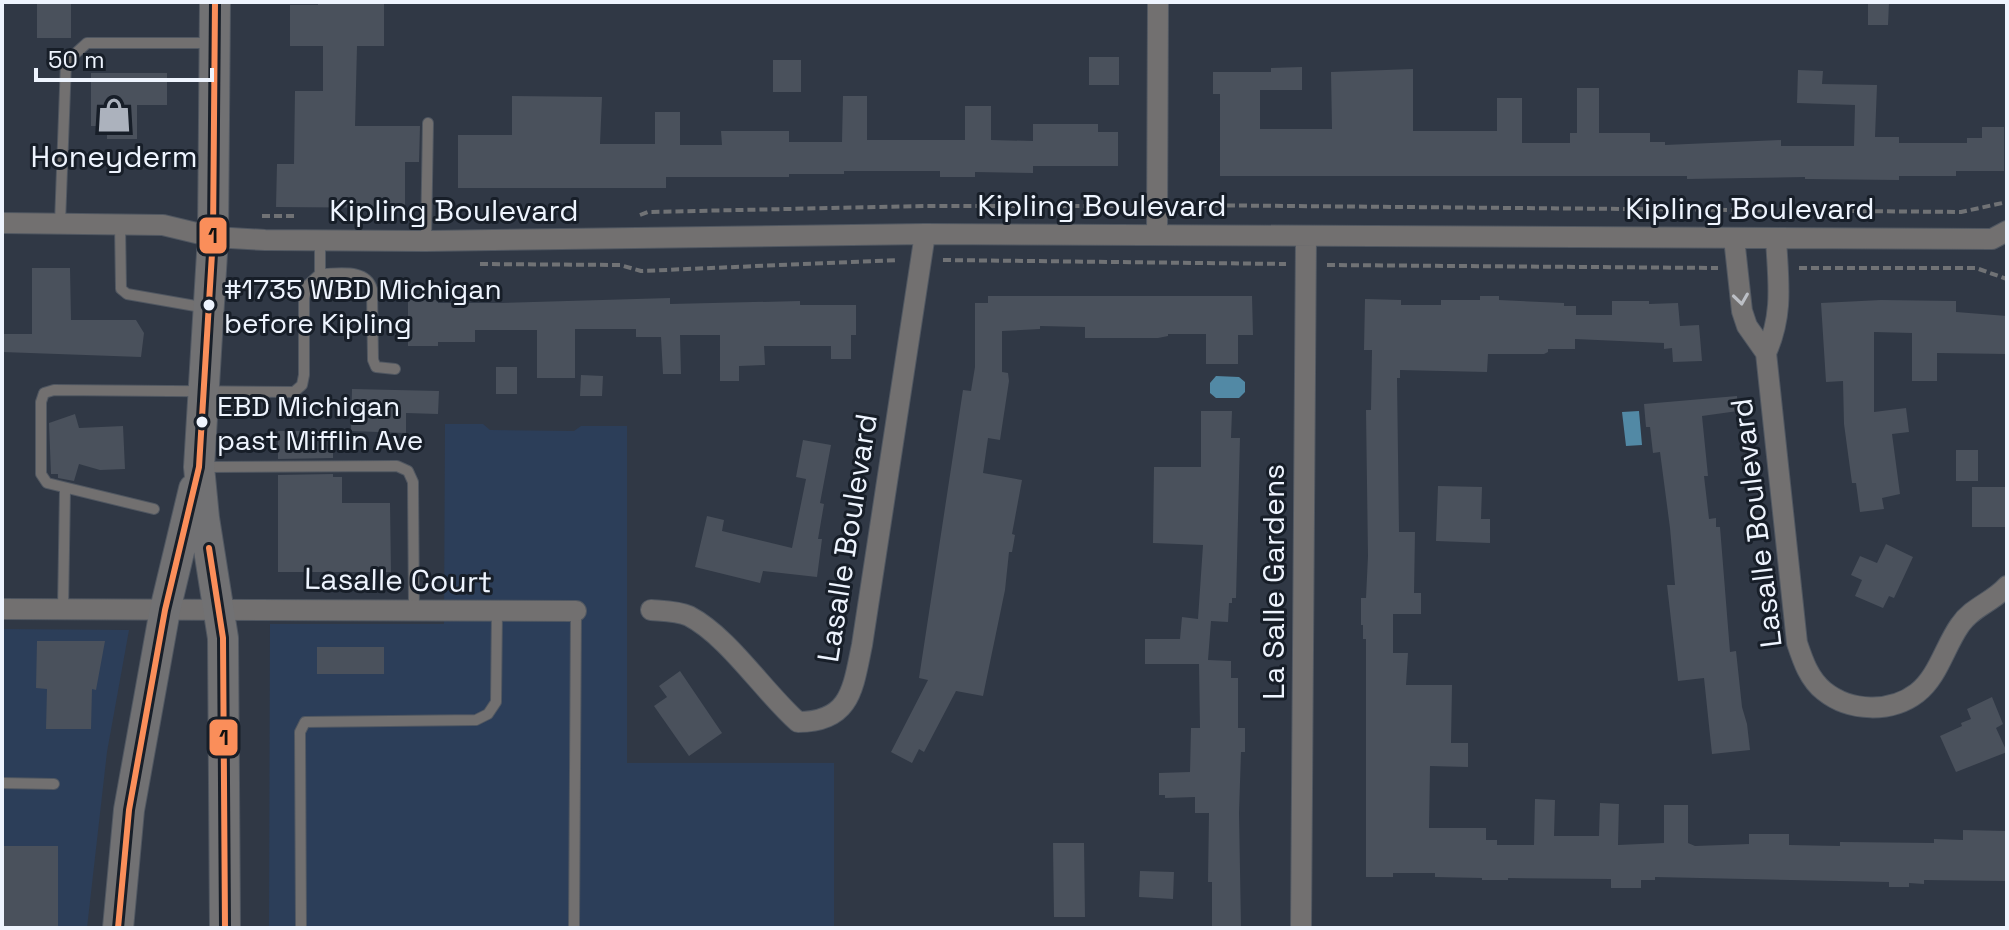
<svg xmlns="http://www.w3.org/2000/svg" width="2009" height="930" font-family="'Space Grotesk',sans-serif">
  <style>
    .built { fill: #2c3e59 }
    .water { fill: #5289a5 }
    .building { fill: #4a515c }
    .lines { fill: none; stroke-linecap: round; stroke-linejoin: round }
    .lane-casing { stroke: #505761; stroke-width: 12 }
    .street-casing { stroke: #505761; stroke-width: 22 }
    .primary-casing { stroke: #505761; stroke-width: 32 }
    .path { stroke: #707275; stroke-width: 4; stroke-dasharray: 8 4; stroke-linecap: butt }
    .lane { stroke: #727070; stroke-width: 10 }
    .street { stroke: #727070; stroke-width: 20 }
    .primary { stroke: #717173; stroke-width: 30 }
    .bus-1-casing { stroke: #171e28; stroke-width: 12 }
    .bus-1 { stroke: #fa8e5a; stroke-width: 6 }
    .oneway { stroke: #bcbfc5 }
    .bus-dot { fill: #eef4fe; stroke: #171e28; stroke-width: 3 }
    .labels { text-anchor: middle; dominant-baseline: central; stroke-width: 6; stroke-linejoin: round; paint-order: stroke }
    .bus-label { font-size: 28px; fill: #eef4fe; stroke: #171e28; text-anchor: start }
    .poi-label { font-size: 30px; fill: #eef4fe; stroke: #171e28 }
    .street-label { font-size: 30px; fill: #eef4fe; stroke: #171e28 }
    .line-badge { stroke: #171e28; stroke-width: 3 }
    .pale-badge-label { font-size: 22px; text-anchor: middle; font-weight: bold; fill: #111 }
  </style>
  <rect width="100%" height="100%" fill="#303845"/>
  <path class="built" d="M445,424H483L490,430L574,431L581,426H627V763H834V928H269L270,624H444Z
    M2,629L129,630L107,752L87,928H2Z"/>
  <path class="water" d="M1216,376L1239,377L1245,382V392L1239,398H1216L1210,393V383Z
    M1639,411L1642,445L1626,446L1622,412Z"/>
  <path class="building" d="M37,2H71V38H37Z
    M318,2H384V46H357L355,126H420L419,162H405V208L276,207L277,164H294L295,91H323V46H290V5H318Z
    M1868,2H1889L1888,25H1868Z
    M1089,57H1119V85H1089Z
    M773,60H801V92H773Z
    M1302,67V90H1260V129H1332L1331,72L1413,69V131H1497V98H1522V143H1570V133H1577V88H1599V133H1650V142H1665V145L1781,140V146H1854L1855,105L1797,103L1798,70L1823,71L1822,84L1877,85L1875,137H1899V143H1967V138H1982V127H2004V171H1956V176H1899V180L1805,179V177L1687,179V176H1220V94H1213V72H1271V68Z
    M91,73H167V105H137V139H107V126H91Z
    M512,96L602,97L600,144H655V112H680V145H722L721,131H789V142H842L843,96H867V140H965V106H991V140L1033,141V124H1098V132H1118V166H1033V173L975,172V177H940V171H844V174H789V177H666V188H458V135H512Z
    M32,268H70L71,320H136L144,333L141,357L2,352V334H32Z
    M988,296H1252L1253,335H1238V364H1206V334H1168V336L1158,338H1085V327L1040,326V329L1002,331V372L1008,373L1009,381L1000,440L988,438L983,473L1022,480L1012,534L1015,535L1012,552H1009L1005,590L983,696L956,691L924,752L919,749L912,763L891,752L928,680L919,678L963,390L971,391L975,367V303H988Z
    M1480,296H1499V300L1564,303V306H1576V315H1612V301H1649V304L1678,303L1680,326L1699,325L1702,361L1673,362L1672,348L1664,349V343L1575,339V349H1548V352L1544,354H1488L1487,372L1400,370V378H1397L1399,532H1415L1414,593H1421V614H1393V653H1408L1406,685H1452L1451,743H1468V767L1430,766L1429,828H1486V840H1497V845H1534L1535,799L1555,800L1554,836H1599L1600,803L1619,804L1618,845L1664,843V805H1688V843L1695,846L1749,844V834H1789V845L1840,846V842L1934,843V839L1963,840V830L2007,831V881L1924,880V884L1909,883V887H1889V882L1655,877V880H1641V888H1611V879L1508,878V880H1482V878L1435,877V873H1393V877H1366V639H1363V625H1361V598H1366L1368,556L1366,410H1371L1372,350H1364L1365,299L1401,300V305H1441V300H1480Z
    M670,298V304L800,301V305H856V335H851V359H831V346H764L765,365L739,366V381H720V335H680L681,374H663L661,337H636V329H575V378H537V330H475V342H438V346H408V300H438V303H500Z
    M1881,300L1956,301V312L2007,316V354L1937,353V381H1912V333L1874,332V412L1906,408L1909,432L1892,434L1900,494L1882,498L1884,509L1860,512L1856,483H1852L1844,424L1843,381L1826,382L1821,303Z
    M496,367H517V394H496Z
    M581,375L603,376L602,396H580Z
    M352,389L439,391L438,414L406,413V433L351,431Z
    M1737,396L1738,411L1702,416L1708,476H1704L1709,519L1716,518V527H1720L1730,652L1736,651L1742,707L1747,724L1750,750L1712,754L1704,678L1678,681L1667,585H1675L1670,528L1660,452L1653,453L1650,427H1646L1644,404Z
    M1201,411H1232L1231,438H1240L1236,598H1232V603H1229L1228,622L1211,621L1208,660L1231,661V678H1238V728H1245V752H1241L1239,813L1241,928H1212V882H1208L1209,813H1195V797L1165,798V795H1159V773L1190,772L1191,728H1200L1199,664H1145V639H1180L1182,617L1198,619L1203,545L1153,543L1154,467H1201Z
    M75,414L79,428L123,426L125,469L100,470L79,464L74,481L58,478V474H51L49,423Z
    M278,431H333V458L278,459Z
    M803,440L831,445L820,503L824,504L818,539H822L817,577L763,571L760,583L695,567L707,516L724,520L722,531L792,548L806,479L796,477Z
    M1956,450H1978V481H1956Z
    M333,474V477H342V503H390L391,572H278V475Z
    M1438,486L1482,487L1481,519H1490V543L1436,541Z
    M1972,487H2007V527H1972Z
    M1886,544L1913,557L1894,598L1889,596L1883,608L1855,596L1862,580L1851,575L1860,556L1877,563Z
    M37,641H105L96,690L92,689L91,729H46L47,689L36,688Z
    M317,647H384V674H317Z
    M680,671L722,733L689,756L654,706L667,697L659,686Z
    M1992,697L2003,724L1996,728L2007,752L1956,772L1940,736L1962,726L1961,723L1971,719L1967,709Z
    M1053,843H1084L1085,917H1054Z
    M2,846H58V928H2Z
    M1140,871L1174,872L1173,899L1139,897Z"/>
  <g class="lines">
    <g class="lane-casing">
      <path id="lane" d="M60,223L66,62L87,43H212
        M120,224L121,289L127,294L207,308
        M426,241L428,123
        M320,274C339,274 366,268 372,289L373,360L376,367L395,369
        M204,467L397,466L408,471L413,482L414,611
        M154,509L47,483L41,474V402L44,393L54,390L294,392L302,385L304,375V298L307,286L320,274V240
        M63,610L65,489
        M2,783L54,784
        M301,928L300,732L305,722L476,720L488,714L496,702L497,611
        M574,928L576,611"/>
    </g>
    <g class="street-casing">
      <path id="street" d="M2,223L163,225L213,237L265,240L426,241L925,234L1992,239L2007,231
        M1157,234L1158,2
        M1734,238L1742,311L1747,326L1766,353L1797,643C1803,661 1809,679 1824,691C1850,712 1891,713 1917,693C1938,677 1945,646 1960,625C1972,607 1993,602 2007,586
        M1766,353C1784,313 1778,280 1776,238
        M2,609L576,611
        M651,610C663,611 678,611 689,616C729,637 763,691 798,722C851,722 853,688 862,645L925,234
        M1301,928L1306,236"/>
    </g>
    <g class="primary-casing">
      <path id="primary" d="M215,2L213,237L199,467L204,518L223,638L225,928
        M118,928L129,810L165,610L194,489"/>
    </g>
    <path class="path" d="M1179,205L1961,212L2007,202
      M640,215L648,212L924,206H1135
      M262,216H296
      M943,260L1286,264
      M480,264L620,265L641,271L898,260
      M1327,265L1718,268
      M1799,268H1976L2007,279"/>
    <use href="#lane" class="lane"/>
    <use href="#street" class="street"/>
    <use href="#primary" class="primary"/>
    <g class="bus-1-casing">
      <path id="bus-1" d="M209,548L223,638L225,928
        M118,928L129,810L165,610L199,467L213,237L215,2"/>
    </g>
    <use href="#bus-1" class="bus-1"/>
  </g>
  <defs><path id="oneway-chevron" d="M-2-3.5L2.5 0L-2 3.5" fill="none" stroke-width="1.6" stroke-linecap="round" stroke-linejoin="round" transform="scale(2)"/></defs>
  <use class="oneway" href="#oneway-chevron" transform="translate(1741 299) rotate(82)"/>
  <defs>
    <g id="shop-bare" transform="scale(2.76)"><path d="M-5-2.5h2.3a2.7 3.5 0 0 1 5.4 0H5L5.5 6h-11ZM-1.5-2.5h3a1.5 2.3 0 0 0-3 0Z" fill="#acb2bd" stroke="#171e28" stroke-width="2.5" paint-order="stroke"/></g>
  </defs>
  <g fill-rule="evenodd">
    <use href="#shop-bare" x="114" y="115"/>
  </g>
  <g class="bus-dot">
    <circle cx="209" cy="305" r="7"/>
    <circle cx="202" cy="422" r="7"/>
  </g>
  <g class="labels">
    <g class="bus-label">
      <text x="224" y="289">#1735 WBD Michigan<tspan x="224" dy="34">before Kipling</tspan></text>
      <text x="217" y="406">EBD Michigan<tspan x="217" dy="34">past Mifflin Ave</tspan></text>
    </g>
    <g class="poi-label">
      <text x="114" y="156">Honeyderm</text>
    </g>
    <g class="street-label">
      <text x="1102" y="205">Kipling Boulevard</text>
      <text x="1750" y="208">Kipling Boulevard</text>
      <text x="454" y="210">Kipling Boulevard</text>
      <text transform="translate(1756 523) rotate(-97)">Lasalle Boulevard</text>
      <text transform="translate(847 538) rotate(-81)">Lasalle Boulevard</text>
      <text transform="translate(398 580) rotate(1)">Lasalle Court</text>
      <text transform="translate(1273 582) rotate(-90)">La Salle Gardens</text>
    </g>
  </g>
  <g class="line-badge">
    <rect x="198" y="216" width="30" height="39" rx="8" fill="#fa8e5a"/>
    <rect x="208" y="718" width="31" height="39" rx="8" fill="#fa8e5a"/>
  </g>
  <g class="pale-badge-label">
    <text x="213" y="243">1</text>
    <text x="224" y="745">1</text>
  </g>
  <rect width="2009" height="930" fill="none" stroke="#eef4fe" stroke-width="8"/>
  <path d="M36 68v12h176v-12" fill="none" stroke="#eef4fe" stroke-width="4"/>
  <text x="48" y="68" font-size="24" fill="#eef4fe" stroke="#171e28" stroke-width="6" paint-order="stroke">50 m</text>
</svg>
